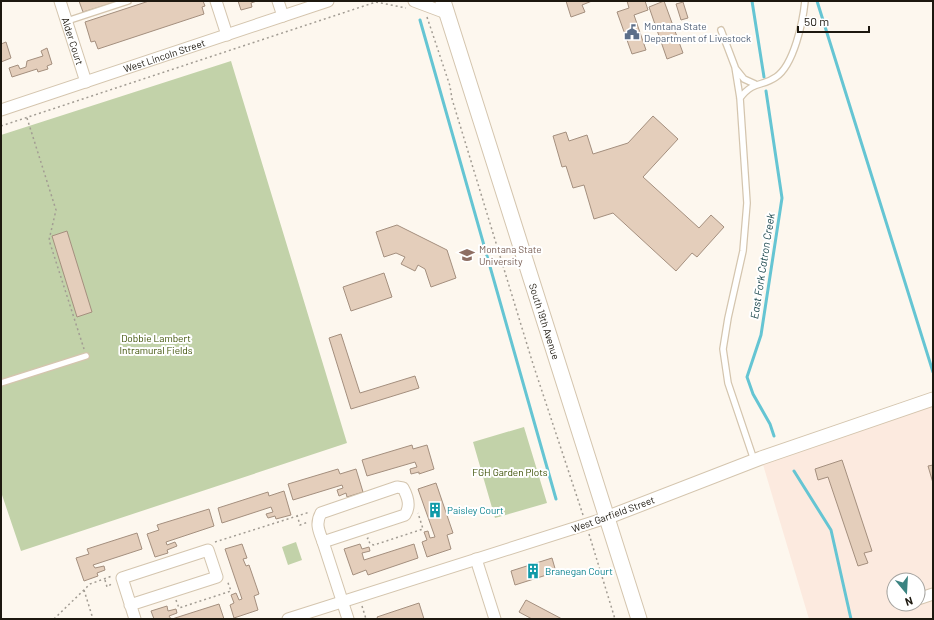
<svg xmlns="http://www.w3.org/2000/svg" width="934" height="620" font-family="Barlow,sans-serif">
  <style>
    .commercial { fill: #fceadf; fill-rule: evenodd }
    .green { fill: #c2d2a9 }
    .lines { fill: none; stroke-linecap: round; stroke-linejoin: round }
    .stream { stroke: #65c5d3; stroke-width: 3 }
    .building { fill: #e4cebb; stroke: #a48f7e }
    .service-casing { stroke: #d4c5ae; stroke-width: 8 }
    .minor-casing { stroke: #d4c5ae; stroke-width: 13 }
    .tertiary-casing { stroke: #d4c5ae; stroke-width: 15 }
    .secondary-casing { stroke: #d4c5ae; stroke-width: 17 }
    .path { stroke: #a29c93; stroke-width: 1.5; stroke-dasharray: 2 3; stroke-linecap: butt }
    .service { stroke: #fff; stroke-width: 5.5 }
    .minor { stroke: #fff; stroke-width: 11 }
    .tertiary { stroke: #fff; stroke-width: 13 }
    .secondary { stroke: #fff; stroke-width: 15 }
    .labels { text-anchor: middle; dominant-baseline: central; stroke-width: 4; stroke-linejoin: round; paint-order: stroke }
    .service-label { font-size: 10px; fill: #4e5e75; stroke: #fff; text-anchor: start }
    .street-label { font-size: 10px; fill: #1d180f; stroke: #fff }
    .education-label { font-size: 10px; fill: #785e54; stroke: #fff; text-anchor: start }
    .park-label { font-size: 10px; fill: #394d00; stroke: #fff }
    .culture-label { font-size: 10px; fill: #0d838f; stroke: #fff; text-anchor: start }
    .water-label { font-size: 11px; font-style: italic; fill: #154248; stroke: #fff }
  </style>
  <rect width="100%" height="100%" fill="#fdf7ee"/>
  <path class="commercial" d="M933,402V619H809L761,458ZM894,580H918V604H894Z"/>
  <path class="green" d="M231,61L347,443L21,551L1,492V135Z
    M524,427L547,503L495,518L473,442Z
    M296,542L302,560L288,565L282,547Z"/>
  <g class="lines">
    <path class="stream" d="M752,1L764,77
      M817,1L933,372
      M420,20L556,499
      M766,91L782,198L761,335L747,377L753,394L770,424L774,436
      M794,471L831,530L851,619"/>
  </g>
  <path class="building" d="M79,1H119L83,12Z
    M149,1H203L205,6L202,7L204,14L98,49L95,41L91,42L85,22Z
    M238,1H257L251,3L252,7L241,10Z
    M566,1H592L582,5L585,12L571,17Z
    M627,1H645L648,10L634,15L646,50L632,54L617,12L629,8Z
    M664,1L683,53L667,59L649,7Z
    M683,2L688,18L681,20L676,4Z
    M6,42L11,58L1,62V44Z
    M47,48L52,64L47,66L48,69L38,72L37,69L12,77L9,68L18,65L20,69L26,67L27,61L43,56L41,51Z
    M653,116L678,139L643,177L699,228L711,215L724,227L697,257L692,253L676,271L613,213L594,219L584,185L573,188L566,166L562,167L553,136L566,132L569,141L587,135L593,154L628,143Z
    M397,225L447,250L456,278L431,287L425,269L418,265L415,271L401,264L405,257L396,253L384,257L376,232Z
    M67,231L92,312L77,317L52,236Z
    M384,273L392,297L351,311L343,287Z
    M341,334L360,393L415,376L419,388L351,409L329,338Z
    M412,445L413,449L427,445L434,469L419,474V472L411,474L410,469L417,467L415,462L367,476L362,460Z
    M842,460L872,551L864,553L868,563L858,566L828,477L818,480L815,469Z
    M933,465V483L928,466Z
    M338,469L340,474L356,469L363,492L347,497L346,493L339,496L337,490L343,488L342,485L293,500L288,484Z
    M436,483L453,533L447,535L451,549L427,557L422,542L427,540L424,532L428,531L430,538L435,537L418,489Z
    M284,491L291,515L276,519L275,516L268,518L266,514L273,512L271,507L222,523L218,508L268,492L269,496Z
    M209,509L214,526L166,542L167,545L175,542L177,546L167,550L168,553L155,557L147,534L159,530L157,525Z
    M137,533L142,549L93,565L95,568L104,566L105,570L97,573L98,576L84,581L76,558L89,554L87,549Z
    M242,544L247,558L243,559L246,566L249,565L259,594L254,596L258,610L234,618L230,605L234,603L231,595L236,593L239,600L242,599L225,549Z
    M360,544L362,549L369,547L370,551L362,553L364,560L414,544L418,558L368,575L366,570L353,575L344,549Z
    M552,558L556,572L515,585L511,571Z
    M526,600L562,619H532L519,612Z
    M419,603L424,619H378L377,617Z
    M219,604L224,619H172Z
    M167,606L168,611L176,609L177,613L169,616L171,619H154L151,611Z"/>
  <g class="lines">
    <g class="service-casing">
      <path id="service" d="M67,21L128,1
        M721,30L735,67L740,98L747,203L743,251L728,318L723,349L728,383L754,460
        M736,69L744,79L755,84
        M740,98C754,80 762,87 776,77C794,65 803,21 805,1
        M1,383L86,356"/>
    </g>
    <g class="minor-casing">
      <g id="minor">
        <path id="s1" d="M60,1L86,82"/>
        <path d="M216,1L227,35"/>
        <path d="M278,1L283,16"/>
        <path d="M414,1L446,13"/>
        <path id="s2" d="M1,110L328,1"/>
        <path d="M397,487L403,488C408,497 411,506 405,515L323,542C319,531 315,524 321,513Z"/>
        <path d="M323,542L348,619"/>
        <path d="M476,559L495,619"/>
        <path d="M918,599L933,594"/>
        <path d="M130,605L217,577L208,550L122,578L135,619"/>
        <path d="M288,619L606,518"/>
      </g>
    </g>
    <g class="tertiary-casing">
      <path id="tertiary" d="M606,518L761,458L933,399"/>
    </g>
    <g class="secondary-casing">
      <g id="secondary">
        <path id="s3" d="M443,1L639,619"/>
      </g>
    </g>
    <path class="path" d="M427,17L450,86L452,99L533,364L583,515
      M27,118L56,210L49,240L84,349
      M1,126L376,2L406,8
      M297,515L300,525L308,522
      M589,534L615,619
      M367,539L368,538L370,544L374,545L423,529L418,513
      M215,542L310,512
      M105,580L107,587L113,583
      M84,590L93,619
      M176,600L179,608L231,591L227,580
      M362,606L366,619
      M54,619L90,584L112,576"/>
    <use href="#service" class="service"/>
    <use href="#minor" class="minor"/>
    <use href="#tertiary" class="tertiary"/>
    <use href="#secondary" class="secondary"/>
  </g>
  <defs>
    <g id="civic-bare" transform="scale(1.2)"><path d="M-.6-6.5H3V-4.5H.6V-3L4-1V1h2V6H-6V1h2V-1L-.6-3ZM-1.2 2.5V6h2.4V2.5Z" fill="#5c6f8a" stroke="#fff" stroke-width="2.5" paint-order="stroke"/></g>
    <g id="university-bare" transform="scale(1.2)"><path d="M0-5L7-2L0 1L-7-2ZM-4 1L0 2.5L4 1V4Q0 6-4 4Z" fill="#8d6e63" stroke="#fff" stroke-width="2.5" paint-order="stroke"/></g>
    <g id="building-bare" transform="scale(1.2)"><path d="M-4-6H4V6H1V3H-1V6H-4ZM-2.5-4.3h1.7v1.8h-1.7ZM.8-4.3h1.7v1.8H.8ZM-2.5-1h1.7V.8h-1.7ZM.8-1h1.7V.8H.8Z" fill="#0f9aa8" stroke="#fff" stroke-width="2.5" paint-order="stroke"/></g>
  </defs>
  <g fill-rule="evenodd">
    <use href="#civic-bare" x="632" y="32"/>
    <use href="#university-bare" x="467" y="255"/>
    <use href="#building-bare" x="435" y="510"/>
    <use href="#building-bare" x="533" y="571"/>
  </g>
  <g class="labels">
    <g class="service-label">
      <text x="644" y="26">Montana State<tspan x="644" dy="12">Department of Livestock</tspan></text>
    </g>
    <g class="street-label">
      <text stroke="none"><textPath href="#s1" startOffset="42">Alder Court</textPath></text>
      <text stroke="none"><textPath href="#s2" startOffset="172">West Lincoln Street</textPath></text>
      <text stroke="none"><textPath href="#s3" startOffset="336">South 19th Avenue</textPath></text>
      <text transform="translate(613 514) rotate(-20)">West Garfield Street</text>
    </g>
    <g class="education-label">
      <text x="479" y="249">Montana State<tspan x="479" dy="12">University</tspan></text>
    </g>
    <g class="park-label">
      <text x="156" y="338">Dobbie Lambert<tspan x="156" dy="12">Intramural Fields</tspan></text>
      <text x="510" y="472">FGH Garden Plots</text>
    </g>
    <g class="culture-label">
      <text x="447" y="510">Paisley Court</text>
      <text x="545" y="571">Branegan Court</text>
    </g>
    <g class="water-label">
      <text transform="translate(762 266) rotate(-81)">East Fork Catron Creek</text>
    </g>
  </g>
  <rect width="934" height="620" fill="none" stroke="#1d180f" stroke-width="4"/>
  <g transform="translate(906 592) rotate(162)"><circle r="19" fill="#ffffff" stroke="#a5a39f"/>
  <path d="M0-3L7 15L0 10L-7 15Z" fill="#3b8381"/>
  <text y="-6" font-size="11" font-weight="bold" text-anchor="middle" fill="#1d180f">N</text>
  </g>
  <path d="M798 26v6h71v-6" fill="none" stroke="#1d180f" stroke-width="2"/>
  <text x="804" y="26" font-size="12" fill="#1d180f" stroke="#ffffff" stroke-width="3" paint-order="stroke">50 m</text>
</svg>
